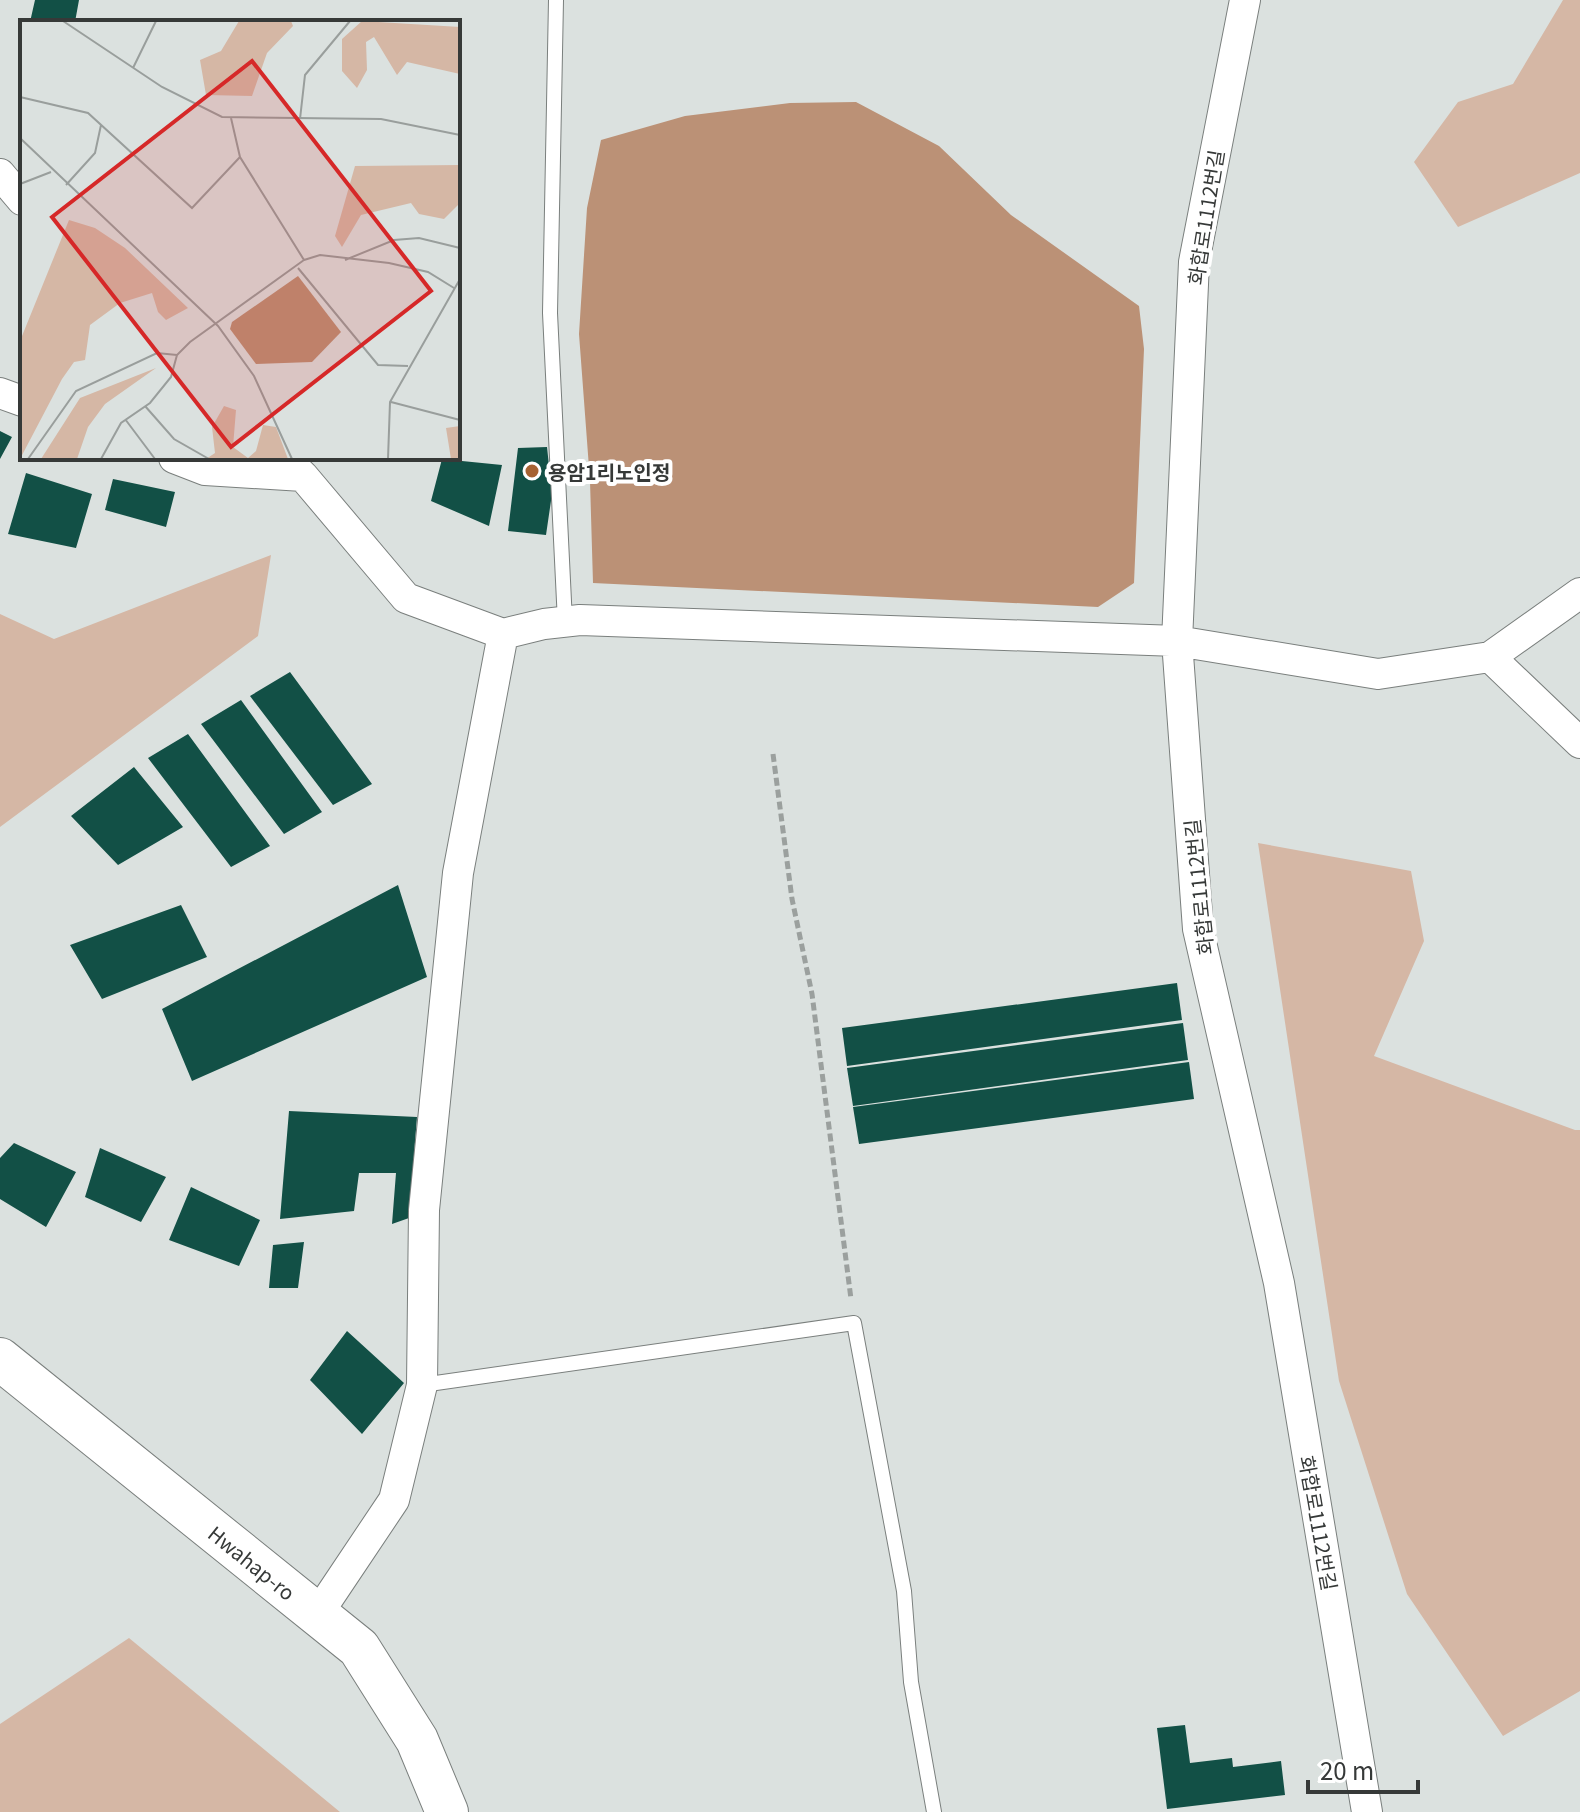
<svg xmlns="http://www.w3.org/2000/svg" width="1580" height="1812" font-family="Georgia,'Noto Sans KR',serif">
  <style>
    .green { fill: #d5b7a5 }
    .water { fill: #bb9176 }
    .building { fill: #125046 }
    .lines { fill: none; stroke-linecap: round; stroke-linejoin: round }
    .service-casing { stroke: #7a7f7d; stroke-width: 16 }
    .minor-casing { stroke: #7a7f7d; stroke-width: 32 }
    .secondary-casing { stroke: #7a7f7d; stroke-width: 44 }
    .path { stroke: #9ba09e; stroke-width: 5; stroke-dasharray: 8 4; stroke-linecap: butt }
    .service { stroke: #fff; stroke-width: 14 }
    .minor { stroke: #fff; stroke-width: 30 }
    .secondary { stroke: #fff; stroke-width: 42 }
    .poi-dot { fill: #a66232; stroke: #fff; stroke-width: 3 }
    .labels { text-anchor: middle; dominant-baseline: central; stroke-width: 8; stroke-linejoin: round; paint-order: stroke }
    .street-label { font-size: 20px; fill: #363938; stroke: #fff }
    .poi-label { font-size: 20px; font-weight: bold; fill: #363938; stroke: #fff; text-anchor: start }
    .inset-road { fill: none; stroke: #999e9c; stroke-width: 2 }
    .view { fill: #d62828; fill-opacity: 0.15; stroke: #d62828; stroke-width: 4 }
    .inset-edge { fill: none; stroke: #363938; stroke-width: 4 }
  </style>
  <rect width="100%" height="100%" fill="#dbe1df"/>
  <path class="green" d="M1563,0H1580V173L1458,227L1414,162L1458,102L1513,84Z
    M271,555L258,636L0,827V614L54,639Z
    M1258,843L1411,871L1424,941L1374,1056L1575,1130H1580V1691L1503,1736L1407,1594L1339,1381Z
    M129,1638L340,1812H0V1724Z"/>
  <path class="water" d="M856,102L939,146L1011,215L1139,306L1144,349L1134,583L1098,607L593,583L590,481L579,334L587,208L601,140L685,116L790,103Z"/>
  <path class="building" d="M35,0H79L75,22H30Z
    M0,431L12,437L0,459Z
    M547,447L552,494L546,535L508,531L518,448Z
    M442,459L502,465L489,526L431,501Z
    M26,473L92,494L76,548L8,534Z
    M113,479L175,492L166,527L105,510Z
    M290,672L372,784L333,805L250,696Z
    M241,700L322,812L284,834L201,724Z
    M188,734L270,846L231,867L148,758Z
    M134,767L183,827L118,865L71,816Z
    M398,885L427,977L192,1081L162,1009Z
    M181,905L207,957L102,999L70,945Z
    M1177,983L1182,1020L847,1066L842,1028Z
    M1183,1023L1188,1060L853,1106L847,1068Z
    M1189,1062L1194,1099L859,1144L853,1107Z
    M289,1111L417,1117L409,1218L392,1224L396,1173H359L354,1211L280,1219Z
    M14,1143L76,1172L46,1227L0,1199V1158Z
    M100,1148L166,1177L141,1222L85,1197Z
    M191,1187L260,1220L239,1266L169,1240Z
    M304,1242L298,1288H269L273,1245Z
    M347,1331L404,1383L362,1434L310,1380Z
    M1185,1725L1190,1763L1232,1758L1233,1767L1281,1761L1285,1795L1167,1809L1157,1728Z"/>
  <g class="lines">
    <g class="service-casing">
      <path id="service" d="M556,0L550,313L565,622
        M422,1385L854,1323L904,1591L911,1682L934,1812"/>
    </g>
    <g class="minor-casing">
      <path id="minor" d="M1245,0L1194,262L1177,641L1198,929L1279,1283L1367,1812
        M0,174L22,200
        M0,393L22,401
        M174,458L205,470L303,476
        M285,458L303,476L406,598L503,634L458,873L424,1210L422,1385L394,1500L317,1615
        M503,634L544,624L580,620L1177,641L1378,674L1490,657L1580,593
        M1490,657L1580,743"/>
    </g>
    <g class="secondary-casing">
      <g id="secondary">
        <path id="s1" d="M0,1359L359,1648L417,1740L447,1812"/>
      </g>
    </g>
    <path class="path" d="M773,754L792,899L812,994L851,1299"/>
    <use href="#service" class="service"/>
    <use href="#minor" class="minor"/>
    <use href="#secondary" class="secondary"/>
  </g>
  <circle class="poi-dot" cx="532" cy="471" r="8"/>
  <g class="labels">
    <g class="street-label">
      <text transform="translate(1205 217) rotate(-81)">화합로1112번길</text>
      <text transform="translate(1198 887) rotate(-96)">화합로1112번길</text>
      <text transform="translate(1319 1523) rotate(80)">화합로1112번길</text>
      <text stroke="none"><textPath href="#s1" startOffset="324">Hwahap-ro</textPath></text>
    </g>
    <g class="poi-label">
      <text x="548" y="471">용암1리노인정</text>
    </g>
  </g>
  <g transform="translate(20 20)">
    <rect width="440" height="440" fill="#dbe1df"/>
    <path d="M219,1H271L273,6L247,33L232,76L186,75L180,40L201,31ZM342,1L440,7V54L387,42L377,55L354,17L346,22L347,50L337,68L322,51V19ZM440,145V183L424,199L399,194L391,183L341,195L322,227L315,216L335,146ZM49,200L75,208L105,228L168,288L146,300L138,292L132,273L100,283L70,305L65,340L54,342L42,359L0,439V321ZM136,348L85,384L68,407L57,439H21L60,378ZM204,386L216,390L213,427L228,438L236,431L243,405L256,407L268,439H186L195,433L192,407ZM440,406V439H431L426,408Z" fill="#d5b7a5"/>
    <path d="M278,256L321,312L292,342L236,344L210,309L212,302Z" fill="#bb9176"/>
    <path class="inset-road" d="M43,1L142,67L202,97L361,99L440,115M113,48L136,1M0,77L68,93L172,188L220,137M211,98L220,137L284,240L300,235L369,243L408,252L434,268M280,99L285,55L330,1M0,118L198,306L234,356L272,439M0,164L31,152M46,165L75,133L81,105M325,240L374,220L399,218L440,228M278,248L358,345L388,346M371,382L440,400M125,386L154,419L189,439M105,399L135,439M8,439L56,371L137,333L157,335M81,439L101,403L130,383L151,357L157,335L170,322L284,240M368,439L370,382L440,259"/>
    <path class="view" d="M232,41L411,271L211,427L32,197Z"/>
    <rect width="440" height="440" class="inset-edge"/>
  </g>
  <path d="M1308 1780v12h110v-12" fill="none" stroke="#363938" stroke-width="4"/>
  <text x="1320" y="1780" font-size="24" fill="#363938" stroke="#ffffff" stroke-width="6" paint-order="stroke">20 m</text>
</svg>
